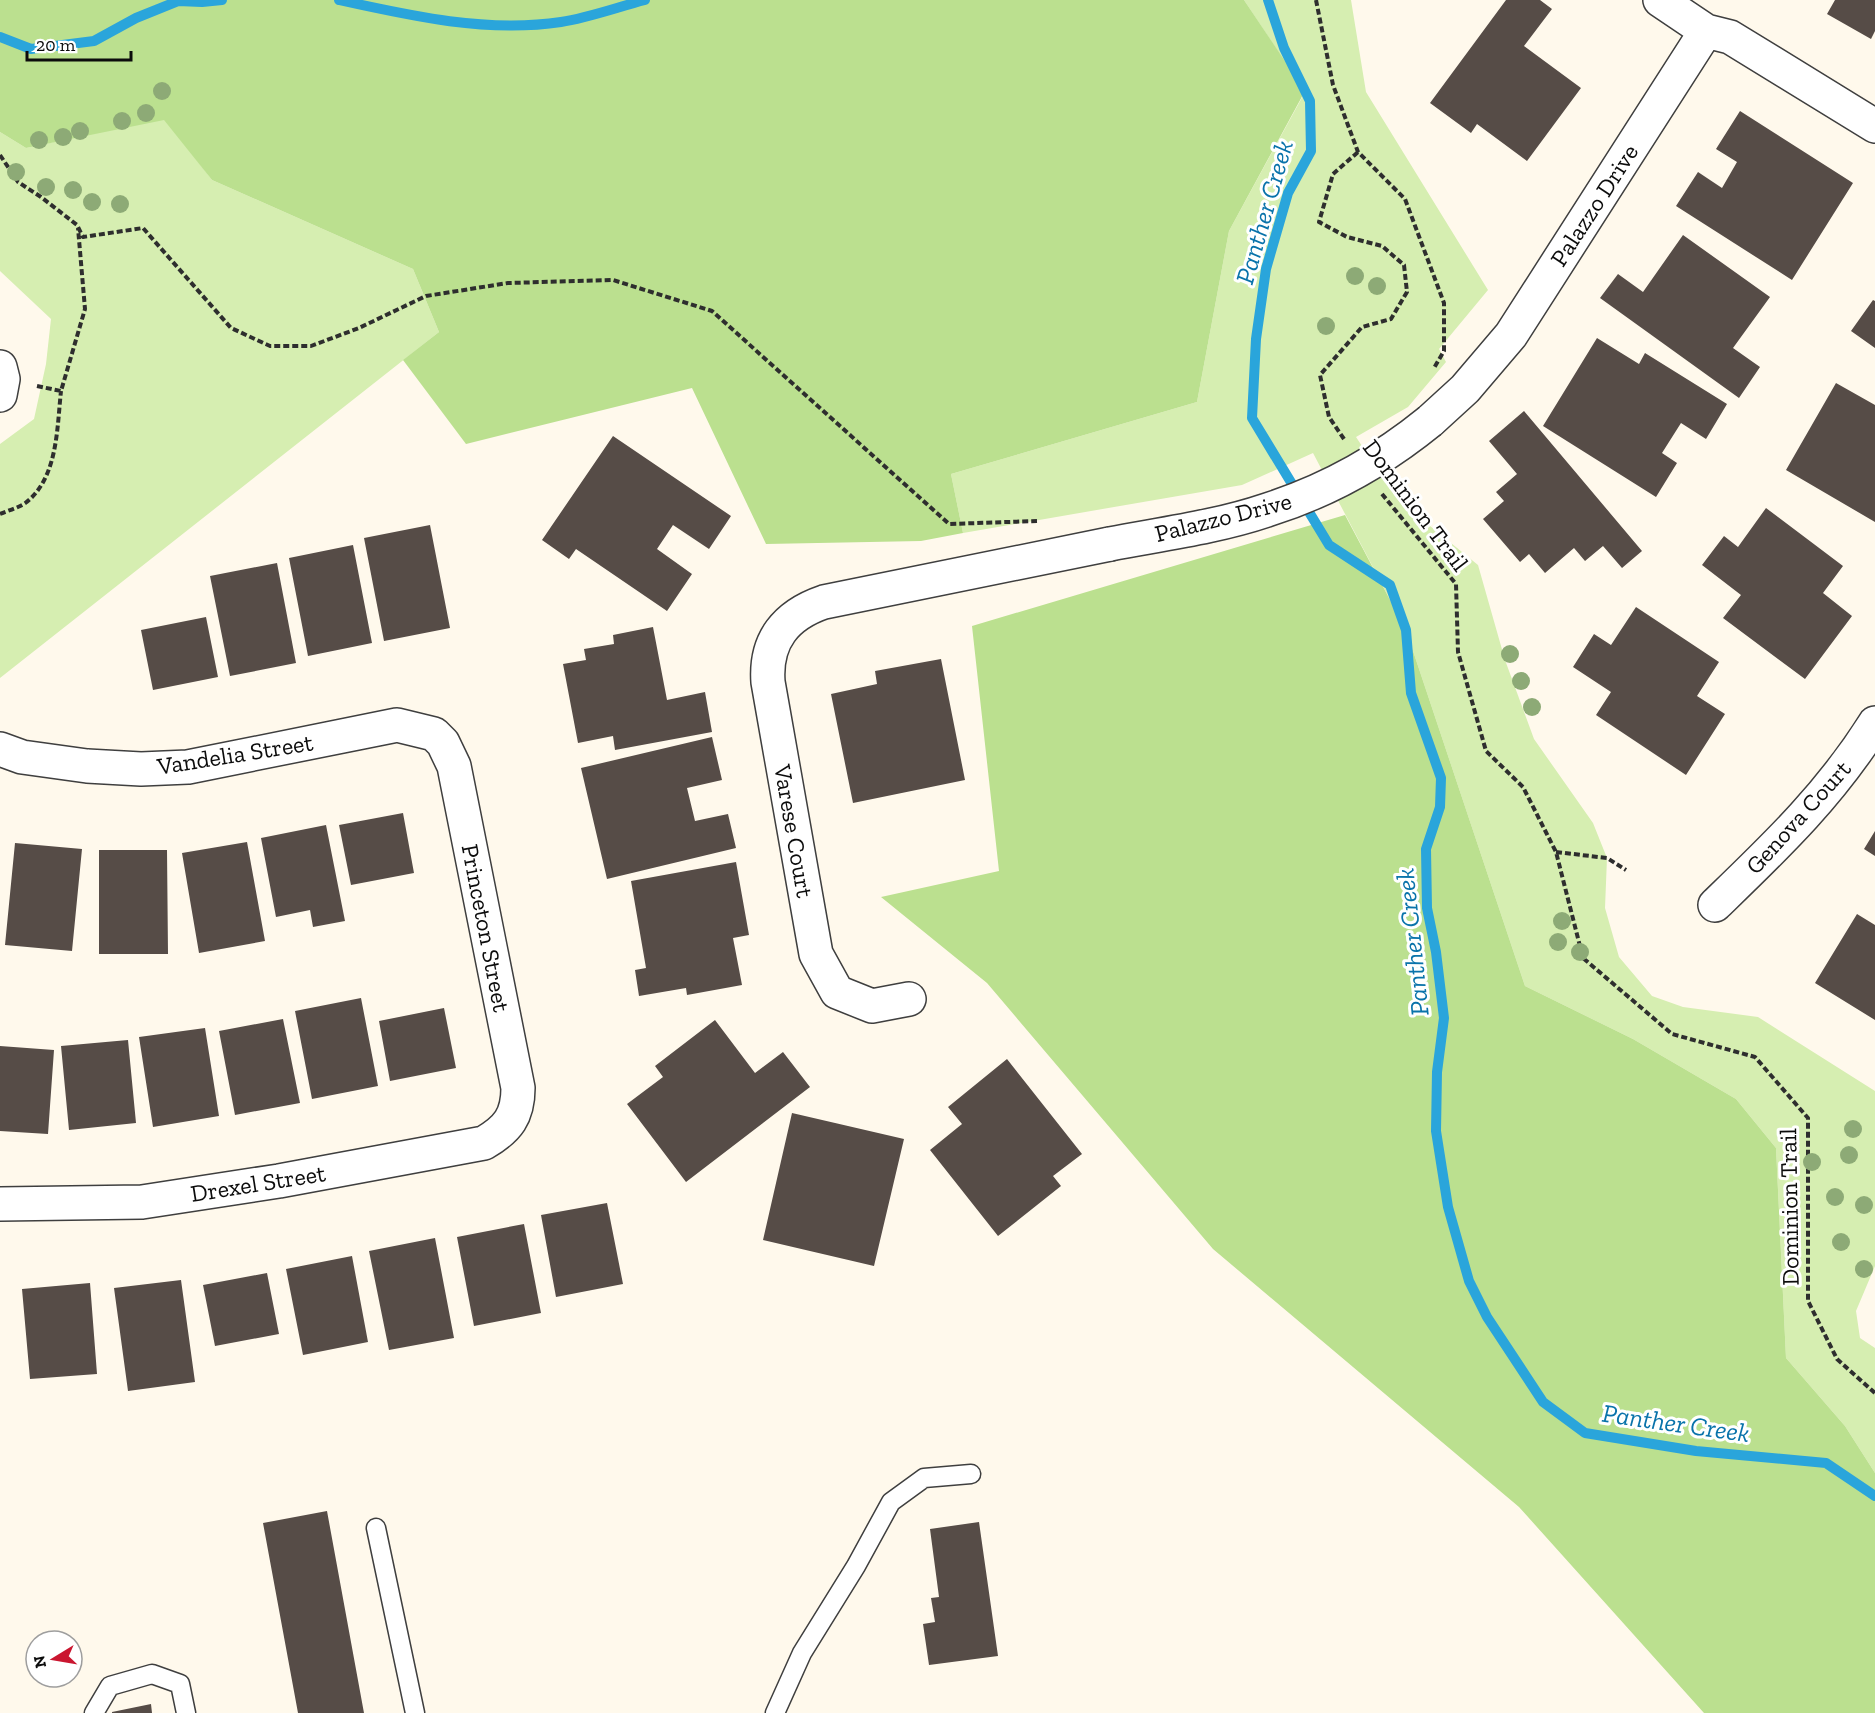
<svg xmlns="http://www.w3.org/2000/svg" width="1875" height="1713" font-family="'Zilla Slab',serif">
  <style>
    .green { fill: #d6eeb1 }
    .forest { fill: #bbe08f }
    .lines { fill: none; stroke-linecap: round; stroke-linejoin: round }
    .stream { stroke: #2aa5db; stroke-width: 10 }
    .building { fill: #564c47 }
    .service-casing { stroke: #3f3f3f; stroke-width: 21 }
    .minor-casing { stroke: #3f3f3f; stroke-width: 36 }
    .path { stroke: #2e2e2e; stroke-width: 4; stroke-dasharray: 6 3; stroke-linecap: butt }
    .service { stroke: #fff; stroke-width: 18 }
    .minor { stroke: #fff; stroke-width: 33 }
    .minor-bridge-casing { stroke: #3f3f3f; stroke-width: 36; stroke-linecap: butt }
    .minor-bridge { stroke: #fff; stroke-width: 33 }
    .tree { fill: #8daa76 }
    .labels { text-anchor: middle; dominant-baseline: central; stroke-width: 6; stroke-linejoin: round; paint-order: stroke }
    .street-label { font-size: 24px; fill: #0c0c0c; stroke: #fff }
    .water-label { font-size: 26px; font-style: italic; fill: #0973aa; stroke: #fff }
  </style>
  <rect width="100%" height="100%" fill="#fff9ec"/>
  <path class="green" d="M1244,0H1351L1366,92L1488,290L1439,349L1446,362L1408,407L1356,437L1398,500L1478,565L1505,660L1534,739L1593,823L1607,858L1605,908L1619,957L1652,996L1683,1007L1758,1017L1875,1091V1266L1856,1311L1860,1338L1875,1348V1473L1845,1426L1786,1358L1776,1148L1736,1099L1633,1039L1525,986L1406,630L1313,453L1242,485L963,533L951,474L1197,402L1229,231L1305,92Z
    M165,118L212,180L413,269L439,332L0,678V444L34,419L46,364L51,319L0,271V132L26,148Z"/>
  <path class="forest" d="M0,0H1244L1305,91L1229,231L1197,402L951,474L963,533L921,541L766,544L692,388L466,444L403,360L439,332L413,269L212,180L164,120L26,148L0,132Z
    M1345,515L1406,630L1525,986L1633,1039L1736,1099L1776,1148L1786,1358L1845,1426L1875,1473V1713H1704L1519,1507L1213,1249L987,983L881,897L999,871L972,626Z"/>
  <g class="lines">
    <path class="stream" d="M339,0C411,16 487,33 561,22C588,18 618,7 645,0
      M1268,0L1284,48L1310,101L1311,151L1288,193L1266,269L1256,339L1252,418L1329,545L1390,585L1406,630L1411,693L1441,778L1440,807L1426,849L1427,908L1436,952L1444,1018L1437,1072L1436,1131L1448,1207L1469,1281L1487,1317L1543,1402L1585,1433L1696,1451L1826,1463L1875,1496
      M0,37L31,49L94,41L136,18L178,1L202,2L222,0"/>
  </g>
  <path class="building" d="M1506,0H1540L1552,9L1524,46L1581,88L1527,161L1477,124L1471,133L1430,103Z
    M1835,0H1875V31L1871,39L1827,14Z
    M1740,111L1853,183L1792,280L1676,206L1698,172L1722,188L1737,162L1716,149Z
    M1683,235L1770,297L1733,348L1760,367L1739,398L1600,298L1618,274L1643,292Z
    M1873,300L1875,301V348L1851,331Z
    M1597,338L1639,364L1645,353L1727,404L1706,439L1681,423L1662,453L1677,463L1656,497L1543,426Z
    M1836,383L1875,405V522L1786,470Z
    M1524,411L1642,551L1622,568L1603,546L1585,561L1574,548L1545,573L1529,554L1520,562L1483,519L1504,501L1496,492L1517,474L1489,441Z
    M613,436L731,516L709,549L673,525L657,549L692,574L667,611L576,549L569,559L542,540Z
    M1766,508L1843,566L1823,593L1852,616L1805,679L1723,618L1741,595L1702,565L1724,536L1738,547Z
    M430,525L450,628L384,641L364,538Z
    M353,545L372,643L308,656L289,558Z
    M277,563L296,663L230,676L210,576Z
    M1636,607L1719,662L1697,696L1725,714L1686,775L1596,715L1611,692L1573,667L1594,634L1611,645Z
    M206,617L218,677L153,690L141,630Z
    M653,627L667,700L705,692L712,732L615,750L613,736L578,743L563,664L586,660L584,649L614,644L613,635Z
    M941,659L965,780L853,803L831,694L877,684L875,671Z
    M712,737L722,780L687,788L695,821L728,814L736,848L607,879L581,768Z
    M403,813L414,873L351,885L339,825Z
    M326,825L345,921L313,927L310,910L276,917L261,838Z
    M1875,831V856L1864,849Z
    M247,842L265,941L199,953L182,853Z
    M15,843L82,849L72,951L5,945Z
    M99,850H167L168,954H99Z
    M736,862L749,935L733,938L742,985L687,995L686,988L639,996L635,970L646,968L631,881Z
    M1857,914L1875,925V1020L1815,983Z
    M361,998L378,1086L312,1099L295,1011Z
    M444,1008L456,1068L390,1081L379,1021Z
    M283,1019L300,1103L235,1115L219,1031Z
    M715,1020L755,1073L783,1052L810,1087L686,1182L627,1104L663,1077L655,1066Z
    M205,1028L219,1116L153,1127L139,1037Z
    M128,1040L136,1123L69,1130L61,1046Z
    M0,1046L54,1050L48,1134L0,1131Z
    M1007,1059L1082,1154L1053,1176L1061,1186L998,1236L930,1150L962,1124L948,1107Z
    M792,1113L904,1139L874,1266L763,1240Z
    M607,1203L623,1284L556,1297L541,1215Z
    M524,1224L541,1313L474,1326L457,1237Z
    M435,1238L454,1338L389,1350L369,1251Z
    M352,1256L368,1342L303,1355L286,1269Z
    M267,1273L279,1334L215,1346L203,1285Z
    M181,1280L195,1382L128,1391L114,1288Z
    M90,1283L97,1374L30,1379L22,1289Z
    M327,1511L364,1713H298L263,1523Z
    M979,1522L998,1656L929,1665L923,1624L935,1622L931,1598L939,1597L930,1529Z
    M151,1704L152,1713H112V1712Z"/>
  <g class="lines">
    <g class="service-casing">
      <path id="service" d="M376,1528L415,1713
        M94,1713L110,1686L152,1674L180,1684L186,1713
        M775,1713L802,1653L856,1566L891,1502L924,1478L971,1474"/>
    </g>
    <g class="minor-casing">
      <path id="minor" d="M1660,0L1706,31L1730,37L1875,126
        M0,367L3,379L0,395
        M1430,421L1465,389L1511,335L1706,31
        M0,749L22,757L87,766L141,769L188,767L397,725L434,734L443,743L454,766L518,1088C518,1116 508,1129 484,1143L279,1181L142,1202L0,1204
        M1715,905C1776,846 1829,796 1875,723
        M909,999L872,1006L837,992L816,954L768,682C765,640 786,615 824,602L1110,544"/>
    </g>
    <path class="path" d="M1316,0L1333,85L1358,152L1405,199L1444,303V351L1434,368
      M0,155L18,182L41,197L77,225L83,237L143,228L231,328L270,346H311L359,328L426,296L508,283L613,280L712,311L949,524L1037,521
      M37,386L61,391L85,309L78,228
      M1344,439L1329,417L1320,375L1362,327L1391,319L1407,292L1404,265L1382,246L1347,237L1319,222L1333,174L1358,152
      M1382,494L1456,584L1458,652L1486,751L1523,787L1556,852L1583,958L1672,1034L1755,1057L1808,1118V1301L1837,1359L1875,1393
      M0,514C9,510 22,507 29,500C58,474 57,427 61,391
      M1556,852L1607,858L1626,870"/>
    <use href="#service" class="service"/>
    <use href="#minor" class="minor"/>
    <g class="minor-bridge-casing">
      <path id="minor-bridge" d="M1110,544C1162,534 1217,527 1267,510C1327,491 1381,461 1430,421"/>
    </g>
    <use href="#minor-bridge" class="minor-bridge"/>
  </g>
  <g class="tree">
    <circle cx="162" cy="91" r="9"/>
    <circle cx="146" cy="113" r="9"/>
    <circle cx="122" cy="121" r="9"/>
    <circle cx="80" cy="131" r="9"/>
    <circle cx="63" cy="137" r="9"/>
    <circle cx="39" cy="140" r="9"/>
    <circle cx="16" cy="172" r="9"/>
    <circle cx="46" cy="187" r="9"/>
    <circle cx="73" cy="190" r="9"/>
    <circle cx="92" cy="202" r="9"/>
    <circle cx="120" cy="204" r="9"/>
    <circle cx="1355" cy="276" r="9"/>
    <circle cx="1377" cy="286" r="9"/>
    <circle cx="1326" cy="326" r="9"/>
    <circle cx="1510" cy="654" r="9"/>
    <circle cx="1521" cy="681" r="9"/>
    <circle cx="1532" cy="707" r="9"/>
    <circle cx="1562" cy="921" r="9"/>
    <circle cx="1558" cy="942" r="9"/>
    <circle cx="1580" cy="952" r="9"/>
    <circle cx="1853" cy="1129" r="9"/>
    <circle cx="1849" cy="1155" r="9"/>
    <circle cx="1812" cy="1162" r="9"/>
    <circle cx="1835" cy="1197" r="9"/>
    <circle cx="1864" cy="1205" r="9"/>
    <circle cx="1841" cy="1242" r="9"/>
    <circle cx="1864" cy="1269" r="9"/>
  </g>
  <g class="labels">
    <g class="street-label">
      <text transform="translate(1594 205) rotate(-57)">Palazzo Drive</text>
      <text transform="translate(1416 505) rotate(53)">Dominion Trail</text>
      <text transform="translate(1223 517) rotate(-14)">Palazzo Drive</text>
      <text transform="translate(235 754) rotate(-9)">Vandelia Street</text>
      <text transform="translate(1798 817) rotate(-48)">Genova Court</text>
      <text transform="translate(794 831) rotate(80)">Varese Court</text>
      <text transform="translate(486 928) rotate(79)">Princeton Street</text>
      <text transform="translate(258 1183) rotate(-9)">Drexel Street</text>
      <text transform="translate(1789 1207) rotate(-91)">Dominion Trail</text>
    </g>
    <g class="water-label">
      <text transform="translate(1264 212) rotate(-74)">Panther Creek</text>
      <text transform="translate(1412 942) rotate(-96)">Panther Creek</text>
      <text transform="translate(1676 1423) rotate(8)">Panther Creek</text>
    </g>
  </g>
  <g transform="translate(54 1659) rotate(259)"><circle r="28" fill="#ffffff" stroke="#9e9e9e" stroke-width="1.5"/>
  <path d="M0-4.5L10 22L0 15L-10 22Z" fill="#ca1630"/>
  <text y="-9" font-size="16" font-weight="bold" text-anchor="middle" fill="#0c0c0c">N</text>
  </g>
  <path d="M27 51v9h104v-9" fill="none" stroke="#0c0c0c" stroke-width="3"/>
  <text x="36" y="51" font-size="18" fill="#0c0c0c" stroke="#ffffff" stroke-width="4.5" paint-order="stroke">20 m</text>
</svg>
